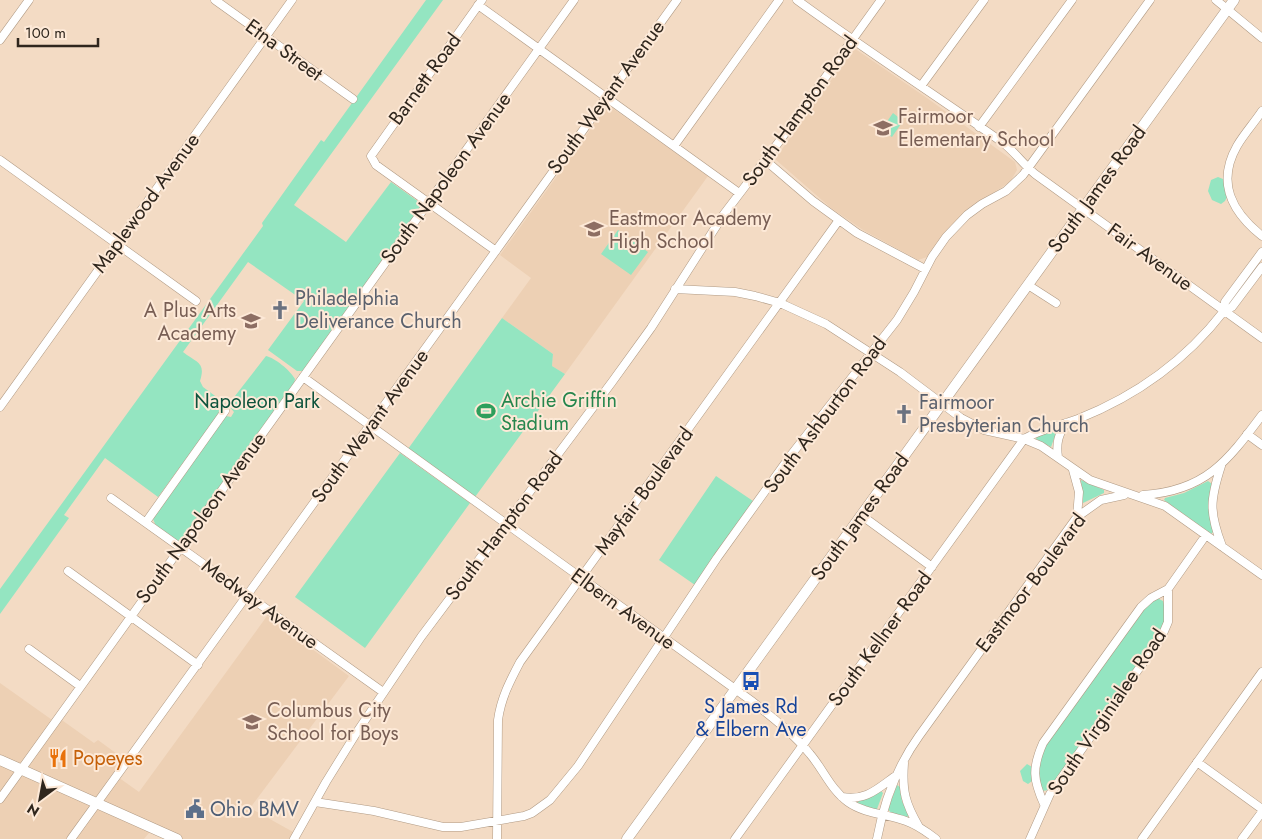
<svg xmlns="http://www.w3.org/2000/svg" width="1262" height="839" font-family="Jost,sans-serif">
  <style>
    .built { fill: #edd0b4 }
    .green { fill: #94e5c1 }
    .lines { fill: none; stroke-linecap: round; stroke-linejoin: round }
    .minor-casing { stroke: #b09a84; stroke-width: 9 }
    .major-casing { stroke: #b09a84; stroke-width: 11 }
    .minor { stroke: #fff; stroke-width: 8 }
    .major { stroke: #fff; stroke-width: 10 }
    .labels { text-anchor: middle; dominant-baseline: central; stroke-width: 4; stroke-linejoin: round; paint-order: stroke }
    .street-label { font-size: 20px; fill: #2f261d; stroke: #fde9d7 }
    .education-label { font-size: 20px; fill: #785e54; stroke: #fde9d7; text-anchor: start }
    .worship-label { font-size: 20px; fill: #5b616d; stroke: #fde9d7; text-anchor: start }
    .leisure-label { font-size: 20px; fill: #27864d; stroke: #fde9d7; text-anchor: start }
    .park-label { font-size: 20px; fill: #0e533c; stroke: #fde9d7 }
    .transit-label { font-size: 20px; fill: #164399; stroke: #fde9d7 }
    .food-label { font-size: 20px; fill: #c56008; stroke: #fde9d7; text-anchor: start }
    .service-label { font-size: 20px; fill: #4e5e75; stroke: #fde9d7; text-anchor: start }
  </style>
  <rect width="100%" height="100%" fill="#f3dbc4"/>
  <path class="built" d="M854,48L927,98L1015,162L1017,170L1010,182L968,209L948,229L927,257L918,260L863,230L831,208L775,159Z
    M608,105L708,176L565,374L552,366L553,354L502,318L531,278L500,255Z
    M267,616L349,676L250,808L295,833L293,837L300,839H177L153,828L144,839H0V683L55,722L59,718L94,743L98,740L128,762L118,777L139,792Z"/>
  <path class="green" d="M426,0H443L294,205L346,242L391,182L419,202L420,208L303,371H297L268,350L304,301L248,262L183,352C197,363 206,362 200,381L203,387L226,404L158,497L105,458L64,515L69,518L0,614V589L263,226L262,223L321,140L324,142Z
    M893,113L903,121L892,137L881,130Z
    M1218,177L1223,179L1227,197L1225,201L1221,204L1212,200L1208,191L1211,180Z
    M618,230L648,252L631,275L601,254Z
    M502,318L553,354L552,366L565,374L475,497L408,449Z
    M266,356C275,358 290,370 295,379L294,384L182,539L178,541L156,526L153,519L226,416L231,417L234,412L228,405Z
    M1054,431L1056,433L1051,447L1036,439L1037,436Z
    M400,453L470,503L365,648L295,597Z
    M716,476L753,501L695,585L659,560Z
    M1081,480L1104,490V493L1083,503Z
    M1208,481L1212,484C1207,500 1209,515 1214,531L1211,534L1164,500L1165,498L1184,493Z
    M1157,598L1163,601C1166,611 1165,620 1162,630L1049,790L1042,791L1037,777L1043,749L1146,606Z
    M1027,764L1032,767V781L1028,784L1023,781L1020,771Z
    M897,785L900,787L902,801L909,815L906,818L891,813L888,809Z
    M880,790L883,793L877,809H873L857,803L859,801L868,798Z"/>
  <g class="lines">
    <g class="minor-casing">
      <path id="minor" d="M215,0L353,99
        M482,0L371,156L376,165L496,251
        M797,0C864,49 934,94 1002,142C1014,151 1023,164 1035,174L1262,338
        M1216,0L1262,38
        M478,5L739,193
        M0,40L29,0
        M921,86L984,0
        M1262,111C1254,123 1244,134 1237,146C1216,183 1232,212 1262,236
        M979,127L1072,0
        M674,146L779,0
        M0,160L196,301
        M765,160L813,201L857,233L925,269
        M1028,285L1056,303
        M675,289L735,292L755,296L780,303L826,324L900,372L961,418L984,430L1024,439L1041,446L1090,480L1165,506L1262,575
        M1224,311L1225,302L1262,252
        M303,377L753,702C773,718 794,734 810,754C823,769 831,790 848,802C865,814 887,814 906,821C917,825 927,832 936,839
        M0,407L292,0
        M1247,434L1262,445
        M1058,457C1056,444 1058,435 1066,423
        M1221,466C1210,500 1209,512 1222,546
        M1073,470L1079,492L1077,517
        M1143,495C1205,491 1227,462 1262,415
        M111,498L383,692
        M861,515L932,567
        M146,522L225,411
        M68,571L198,665
        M29,649L80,686
        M1197,762L1262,809
        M904,763C902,791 905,803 919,827
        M842,797C865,801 876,790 894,777
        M0,799L574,0
        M315,802L374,811L443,827H461L524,816L532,813L550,800L578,766L717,558L791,455L897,320L914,292L932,257L946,237L967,215L982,204L1006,191L1023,175L1150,0
        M1044,804C1033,780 1032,768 1043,743L1141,607L1151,598L1168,589
        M71,839L677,0
        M294,839L326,782L357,732L421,637L612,382L651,328L724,214L781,139L881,0
        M497,839L498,720C501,698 510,681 520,662L839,220
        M735,839L1024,439C1041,429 1060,426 1078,419C1136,396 1186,360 1224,311L1232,307L1262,267
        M877,839C884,801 896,768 919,736L1077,517L1101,500L1124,495
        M1030,839L1050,794L1162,636L1168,622V589L1206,535
        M1142,839L1262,672
        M1242,839L1262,812"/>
    </g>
    <g class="major-casing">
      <path id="major" d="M0,760L177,839
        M627,839L1234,0"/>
    </g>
    <use href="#minor" class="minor"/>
    <use href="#major" class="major"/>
  </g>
  <defs>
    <g id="school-bare" transform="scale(1.5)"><path d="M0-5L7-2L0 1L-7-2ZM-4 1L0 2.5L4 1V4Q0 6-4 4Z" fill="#8d6e63" stroke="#fde9d7" stroke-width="2.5" paint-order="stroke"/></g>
    <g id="church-bare" transform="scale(1.5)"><path d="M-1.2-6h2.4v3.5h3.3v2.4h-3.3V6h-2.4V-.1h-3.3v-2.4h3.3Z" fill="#6b7280" stroke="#fde9d7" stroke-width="2.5" paint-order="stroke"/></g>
    <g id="stadium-bare" transform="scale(1.5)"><path d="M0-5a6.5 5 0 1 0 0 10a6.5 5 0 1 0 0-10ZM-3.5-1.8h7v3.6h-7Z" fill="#2e9e5b" stroke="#fde9d7" stroke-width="2.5" paint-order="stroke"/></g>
    <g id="bus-bare" transform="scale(1.5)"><path d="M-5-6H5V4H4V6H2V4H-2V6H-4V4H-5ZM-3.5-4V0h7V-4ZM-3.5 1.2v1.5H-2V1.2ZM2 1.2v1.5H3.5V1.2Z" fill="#1a4fb4" stroke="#fde9d7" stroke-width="2.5" paint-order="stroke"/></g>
    <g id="restaurant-bare" transform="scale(1.5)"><path d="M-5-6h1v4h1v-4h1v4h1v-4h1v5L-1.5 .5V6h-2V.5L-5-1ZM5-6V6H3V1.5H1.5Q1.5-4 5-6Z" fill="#e8710a" stroke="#fde9d7" stroke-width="2.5" paint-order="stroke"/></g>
    <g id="civic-bare" transform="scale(1.5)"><path d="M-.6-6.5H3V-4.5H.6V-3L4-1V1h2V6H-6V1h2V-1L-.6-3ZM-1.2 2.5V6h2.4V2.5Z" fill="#5c6f8a" stroke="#fde9d7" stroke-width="2.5" paint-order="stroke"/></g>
  </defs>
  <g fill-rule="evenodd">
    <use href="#school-bare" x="883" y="128"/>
    <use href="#school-bare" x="594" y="229"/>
    <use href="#church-bare" x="280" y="310"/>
    <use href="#school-bare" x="251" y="321"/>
    <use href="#stadium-bare" x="486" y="411"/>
    <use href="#church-bare" x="904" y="414"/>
    <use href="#bus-bare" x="751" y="681"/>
    <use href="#school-bare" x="252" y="722"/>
    <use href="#restaurant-bare" x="58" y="758"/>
    <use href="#civic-bare" x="195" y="809"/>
  </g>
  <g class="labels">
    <g class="street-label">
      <text transform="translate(284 50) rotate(36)">Etna Street</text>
      <text transform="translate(425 79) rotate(-54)">Barnett Road</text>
      <text transform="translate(606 97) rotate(-54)">South Weyant Avenue</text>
      <text transform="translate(800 111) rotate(-54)">South Hampton Road</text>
      <text transform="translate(446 178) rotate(-54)">South Napoleon Avenue</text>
      <text transform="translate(1097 189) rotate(-54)">South James Road</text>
      <text transform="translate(146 203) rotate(-54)">Maplewood Avenue</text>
      <text transform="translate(1150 257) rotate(36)">Fair Avenue</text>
      <text transform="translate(825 415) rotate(-53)">South Ashburton Road</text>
      <text transform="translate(370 426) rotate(-54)">South Weyant Avenue</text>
      <text transform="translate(644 491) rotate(-54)">Mayfair Boulevard</text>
      <text transform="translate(860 517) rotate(-54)">South James Road</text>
      <text transform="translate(201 518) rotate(-54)">South Napoleon Avenue</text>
      <text transform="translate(504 526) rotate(-53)">South Hampton Road</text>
      <text transform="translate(1031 583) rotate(-53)">Eastmoor Boulevard</text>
      <text transform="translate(260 604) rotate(36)">Medway Avenue</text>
      <text transform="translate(623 609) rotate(36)">Elbern Avenue</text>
      <text transform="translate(880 639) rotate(-54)">South Kellner Road</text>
      <text transform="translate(1107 712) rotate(-56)">South Virginialee Road</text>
    </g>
    <g class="education-label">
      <text x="898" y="116">Fairmoor<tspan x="898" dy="23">Elementary School</tspan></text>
      <text x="609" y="218">Eastmoor Academy<tspan x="609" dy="23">High School</tspan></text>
      <text x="236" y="310" text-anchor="end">A Plus Arts<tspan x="236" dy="23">Academy</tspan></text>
      <text x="267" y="710">Columbus City<tspan x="267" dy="23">School for Boys</tspan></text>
    </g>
    <g class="worship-label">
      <text x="295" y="298">Philadelphia<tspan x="295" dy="23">Deliverance Church</tspan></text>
      <text x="919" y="402">Fairmoor<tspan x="919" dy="23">Presbyterian Church</tspan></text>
    </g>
    <g class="leisure-label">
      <text x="501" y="400">Archie Griffin<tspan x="501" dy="23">Stadium</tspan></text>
    </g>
    <g class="park-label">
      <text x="257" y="401">Napoleon Park</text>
    </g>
    <g class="transit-label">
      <text x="751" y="706">S James Rd<tspan x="751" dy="23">&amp; Elbern Ave</tspan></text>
    </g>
    <g class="food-label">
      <text x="73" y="758">Popeyes</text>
    </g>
    <g class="service-label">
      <text x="210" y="809">Ohio BMV</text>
    </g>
  </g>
  <g transform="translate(40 799) rotate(212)" stroke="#fde9d7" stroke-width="4" paint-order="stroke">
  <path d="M0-4L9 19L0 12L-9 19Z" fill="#2f261d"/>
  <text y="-8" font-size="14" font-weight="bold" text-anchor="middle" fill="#2f261d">N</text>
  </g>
  <path d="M18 38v8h80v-8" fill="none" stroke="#2f261d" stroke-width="2.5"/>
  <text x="25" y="38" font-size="15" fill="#2f261d" stroke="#fde9d7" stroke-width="4" paint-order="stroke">100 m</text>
</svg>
